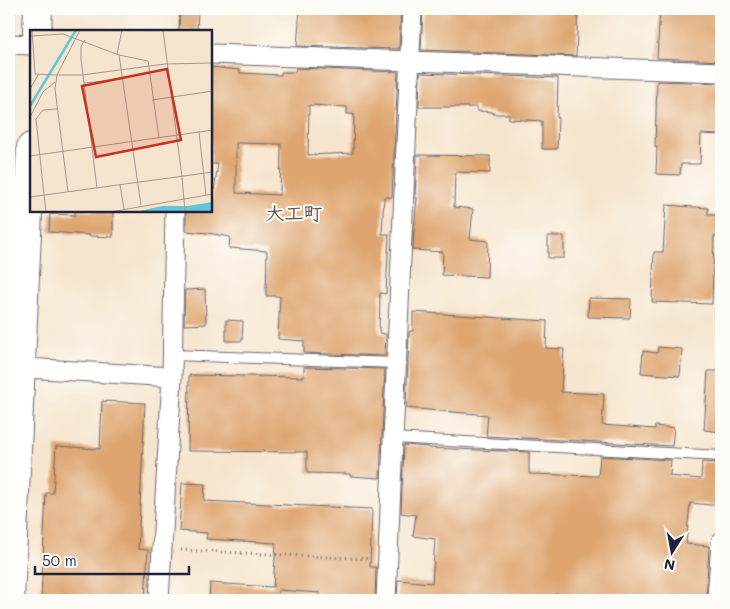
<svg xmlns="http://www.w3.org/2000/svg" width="730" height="609" font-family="Mali,'Klee One',sans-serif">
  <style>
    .building { fill: #dea570; fill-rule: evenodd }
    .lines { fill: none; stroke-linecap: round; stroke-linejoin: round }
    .lane-casing { stroke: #6c666e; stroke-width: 12 }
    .street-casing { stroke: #6c666e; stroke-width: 21 }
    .primary-casing { stroke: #6c666e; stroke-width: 30 }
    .path { stroke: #6c666e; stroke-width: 3; stroke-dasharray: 1 4; stroke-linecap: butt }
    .lane { stroke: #fff; stroke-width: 10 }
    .street { stroke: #fff; stroke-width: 19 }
    .primary { stroke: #fff; stroke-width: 28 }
    .labels { text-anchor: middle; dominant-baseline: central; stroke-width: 4; stroke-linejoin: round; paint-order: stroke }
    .quarter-label { font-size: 19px; font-weight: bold; fill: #64504e; stroke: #fdfcf7 }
    .inset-river { fill: none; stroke: #5fc7dc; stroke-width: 2.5 }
    .inset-road { fill: none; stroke: #a19793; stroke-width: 1 }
    .view { fill: #c8321e; fill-opacity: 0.15; stroke: #c8321e; stroke-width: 2.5 }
    .inset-edge { fill: none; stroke: #22223b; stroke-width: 2.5 }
  </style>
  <rect width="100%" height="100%" fill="#fdfcf7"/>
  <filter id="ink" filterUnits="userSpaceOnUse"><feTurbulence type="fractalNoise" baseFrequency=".02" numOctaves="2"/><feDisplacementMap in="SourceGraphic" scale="10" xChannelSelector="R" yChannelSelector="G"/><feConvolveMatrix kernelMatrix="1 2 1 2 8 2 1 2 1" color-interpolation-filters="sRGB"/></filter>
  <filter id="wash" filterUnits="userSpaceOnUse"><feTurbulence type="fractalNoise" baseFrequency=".0096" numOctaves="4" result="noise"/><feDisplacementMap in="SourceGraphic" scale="20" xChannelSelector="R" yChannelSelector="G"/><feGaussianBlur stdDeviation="1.12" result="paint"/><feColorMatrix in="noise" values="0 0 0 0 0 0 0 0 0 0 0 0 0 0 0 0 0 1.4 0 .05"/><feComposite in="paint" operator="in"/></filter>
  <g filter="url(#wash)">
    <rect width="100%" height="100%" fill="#f6e5ce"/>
    <g id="blocks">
      <path class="building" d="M180,9H198L197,31H179Z
        M300,9H401L399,49L297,46Z
        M423,9H578L576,56L421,50Z
        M660,9H721V61L657,58Z
        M211,67L240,70V73L281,75V72H295L296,68L398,72L392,197H384L382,234H389L386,294L380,293L379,333L386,334L385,356L304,353V341L278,339L280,296H266L267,251L229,248L230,237L208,233L186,231V211H211L218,164H211ZM309,105L347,107V114H354L353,153L308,155ZM236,143L281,144L280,195L236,193Z
        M420,73L558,78L557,117H558L557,149H542V121L509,119V114H493V112L477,111V107H419Z
        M657,81L721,83L720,135L701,134L700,164H681L680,175L656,174L657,147H655Z
        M417,155L490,156V173L455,172L454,205V207L473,209L470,239L488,241L487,277L442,275L443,252L413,250L414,230L417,198H415Z
        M666,205L708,208V215H721V237L714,236L712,304L652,302L654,252H663Z
        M75,211H113V237L89,236V235L49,232L50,214L75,215Z
        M548,236H564V258H548Z
        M205,289L206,324L184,325L185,290Z
        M589,298L631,299L630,318L588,317Z
        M413,312L547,321L546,348L564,349L561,392L604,394L602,425L655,429V426L674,428L672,446L486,436L488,415L406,408L409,334L410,331H413Z
        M226,320L243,321L242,341H226Z
        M658,347L682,349L680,376L641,373L643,351L657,353Z
        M304,367L385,369L380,478L350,476V474L307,473V452L188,451L189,375L304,377Z
        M708,371H721V432L704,430Z
        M102,401L145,403L138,549L148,550L145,600H41L46,493H53L56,446L100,449Z
        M404,445L429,447V448L529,452V474L598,476L600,456L671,460L670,476L701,479L702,462L721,463L720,506L690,503L686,544L709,546L706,600H587V597L555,594V600H397L398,580L432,583L435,539L413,536L416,515L401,513Z
        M182,483L205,484L204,501L372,509L370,567H376L375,600H319L320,593L278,590V600H209L210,583L273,587L276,543L206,539L207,533L179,531Z"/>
    </g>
  </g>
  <g filter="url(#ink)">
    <use href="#blocks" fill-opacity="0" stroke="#6c666e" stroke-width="1"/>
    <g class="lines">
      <g class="lane-casing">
        <path id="lane" d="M172,355L396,363
          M393,438L721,456"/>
      </g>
      <g class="street-casing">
        <path id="street" d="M9,44L31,45
          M211,54L721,72
          M10,367L172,377
          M159,600L172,377L175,211
          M386,600L412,9
          M717,600L721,542"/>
      </g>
      <g class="primary-casing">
        <path id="primary" d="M37,31L38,9
          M10,600L31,147"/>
      </g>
      <path class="path" d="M181,550L370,559"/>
      <use href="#lane" class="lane"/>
      <use href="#street" class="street"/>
      <use href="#primary" class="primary"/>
    </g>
  </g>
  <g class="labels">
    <g class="quarter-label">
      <text x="294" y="212">大工町</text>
    </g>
  </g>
  <g transform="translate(30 30)">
    <rect width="182" height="182" fill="#f6e5ce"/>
    <path d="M182,172V182H105L132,176H158Z" fill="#5fc7dc"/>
    <path class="inset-river" d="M0,76L46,0"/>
    <path class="inset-road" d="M2,0L5,44L27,45L25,59L38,162M50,0L27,45H52L135,34L183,33M133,0L152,147M0,6L33,4L89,25L118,31L129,108M55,10L51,16V29L67,158M87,24L92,0M89,25L111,175M54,53L92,49M0,59L8,45M122,70L183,61M0,87L13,62L25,52M169,102L176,165M0,126L183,100M152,147L155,182M90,155L94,179M14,165L16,182M14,165L6,89L13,80L27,79M0,167L183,142M80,182L183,164"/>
    <path class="view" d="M137,39L151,110L66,127L52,56Z"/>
    <rect width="182" height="182" class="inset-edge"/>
  </g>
  <rect width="730" height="609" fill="none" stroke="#fdfcf7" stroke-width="30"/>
  <g transform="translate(672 552) rotate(191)" stroke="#fdfcf7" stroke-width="4" paint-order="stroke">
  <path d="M0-4L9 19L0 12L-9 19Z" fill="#22223b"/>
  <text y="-8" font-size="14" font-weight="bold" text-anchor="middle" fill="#22223b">N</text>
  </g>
  <path d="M35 566v8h154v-8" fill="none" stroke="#22223b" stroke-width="2.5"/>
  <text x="42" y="566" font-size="15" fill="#22223b" stroke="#fdfcf7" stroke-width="4" paint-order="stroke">50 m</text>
</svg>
